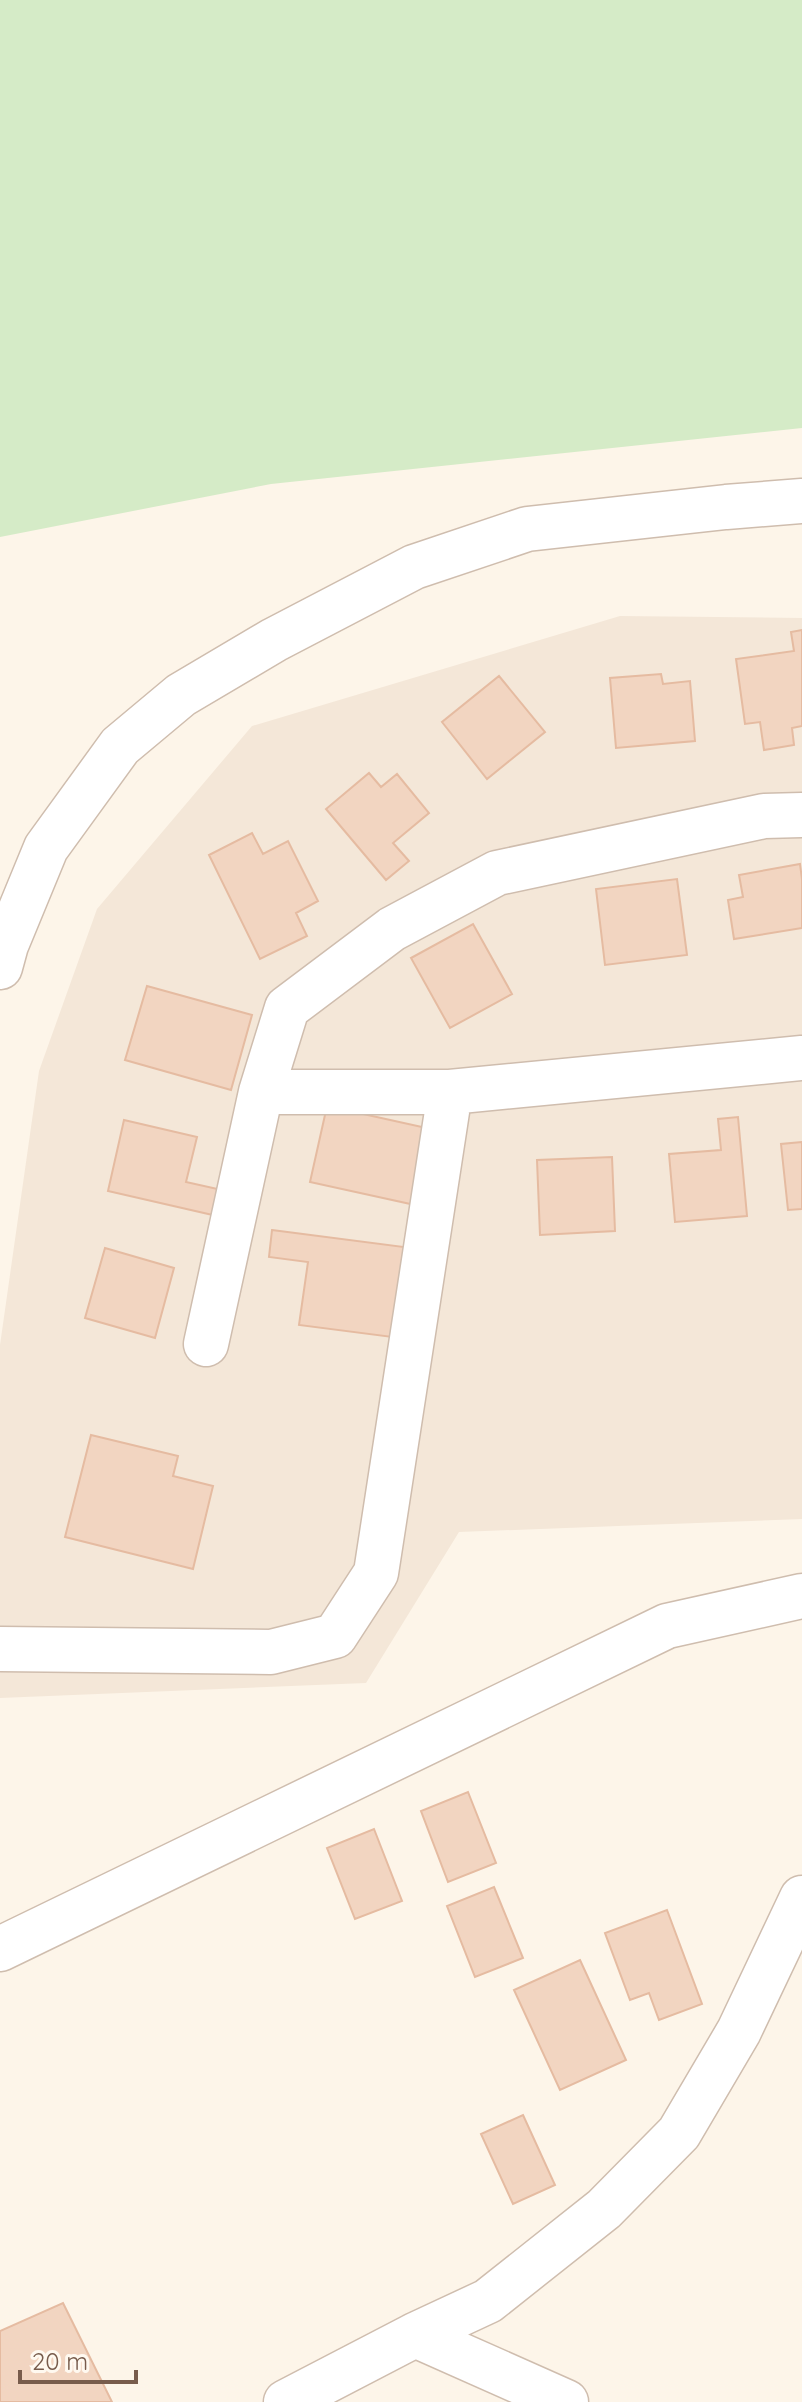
<svg xmlns="http://www.w3.org/2000/svg" width="802" height="2402" font-family="Quicksand,sans-serif">
  <style>
    .residential { fill: #f4e7d8 }
    .green { fill: #d5ebc7 }
    .building { fill: #f2d5c1; stroke: #e5bba1; stroke-width: 2 }
    .lines { fill: none; stroke-linecap: round; stroke-linejoin: round }
    .minor-casing { stroke: #cfbdae; stroke-width: 47 }
    .tertiary-casing { stroke: #cfbdae; stroke-width: 47 }
    .minor { stroke: #fff; stroke-width: 44 }
    .tertiary { stroke: #fff; stroke-width: 44 }
  </style>
  <rect width="100%" height="100%" fill="#fdf5e9"/>
  <path class="residential" d="M620,616L802,618V1519L459,1532L366,1683L0,1698V1345L39,1071L97,909L252,726Z"/>
  <path class="green" d="M0,0H802V428L271,484L0,537Z"/>
  <path class="building" d="M802,630V726L792,728L794,745L764,750L760,722L745,724L736,659L794,651L791,632Z
    M661,674L663,684L690,681L695,741L616,748L610,678Z
    M499,676L545,732L487,779L442,722Z
    M369,773L381,787L397,774L429,813L393,843L409,861L386,880L326,809Z
    M252,833L263,854L288,841L318,901L296,913L307,936L260,959L209,855Z
    M800,864L802,879V928L734,939L728,900L743,897L739,875Z
    M677,879L687,955L605,965L596,889Z
    M473,924L512,994L450,1028L411,958Z
    M147,986L252,1015L231,1090L125,1060Z
    M327,1106L431,1129L415,1205L310,1182Z
    M738,1117L747,1216L675,1222L669,1154L721,1150L718,1119Z
    M124,1120L197,1137L186,1182L222,1190L217,1216L108,1191Z
    M802,1142V1209L788,1210L781,1144Z
    M612,1157L615,1231L540,1235L537,1160Z
    M272,1230L404,1247L392,1337L299,1325L308,1262L269,1257Z
    M105,1248L174,1268L155,1338L85,1318Z
    M91,1435L178,1456L173,1476L213,1486L193,1569L65,1537Z
    M468,1792L496,1863L448,1882L421,1811Z
    M374,1829L402,1901L355,1919L327,1848Z
    M494,1887L523,1958L475,1977L447,1906Z
    M667,1910L702,2004L659,2020L649,1993L630,2000L605,1933Z
    M580,1960L626,2060L560,2090L514,1990Z
    M523,2115L555,2185L513,2204L481,2134Z
    M63,2303L112,2402H0V2331Z"/>
  <g class="lines">
    <g class="minor-casing">
      <path id="minor" d="M261,1092H450L802,1058
        M206,1344L261,1092L287,1008L392,929L497,873L764,816L802,815
        M0,1649L271,1652L335,1636L376,1573L450,1092
        M0,1949L667,1626L802,1596
        M415,2335L566,2402
        M286,2402L415,2335L488,2301L604,2209L679,2133L739,2031L802,1898"/>
    </g>
    <g class="tertiary-casing">
      <path id="tertiary" d="M0,967L6,945L46,848L120,746L181,695L274,640L414,567L527,529L726,507L802,501"/>
    </g>
    <use href="#minor" class="minor"/>
    <use href="#tertiary" class="tertiary"/>
  </g>
  <path d="M20 2370v12h116v-12" fill="none" stroke="#785c4c" stroke-width="4"/>
  <text x="32" y="2370" font-size="24" fill="#785c4c" stroke="#fff9f0" stroke-width="6" paint-order="stroke">20 m</text>
</svg>
